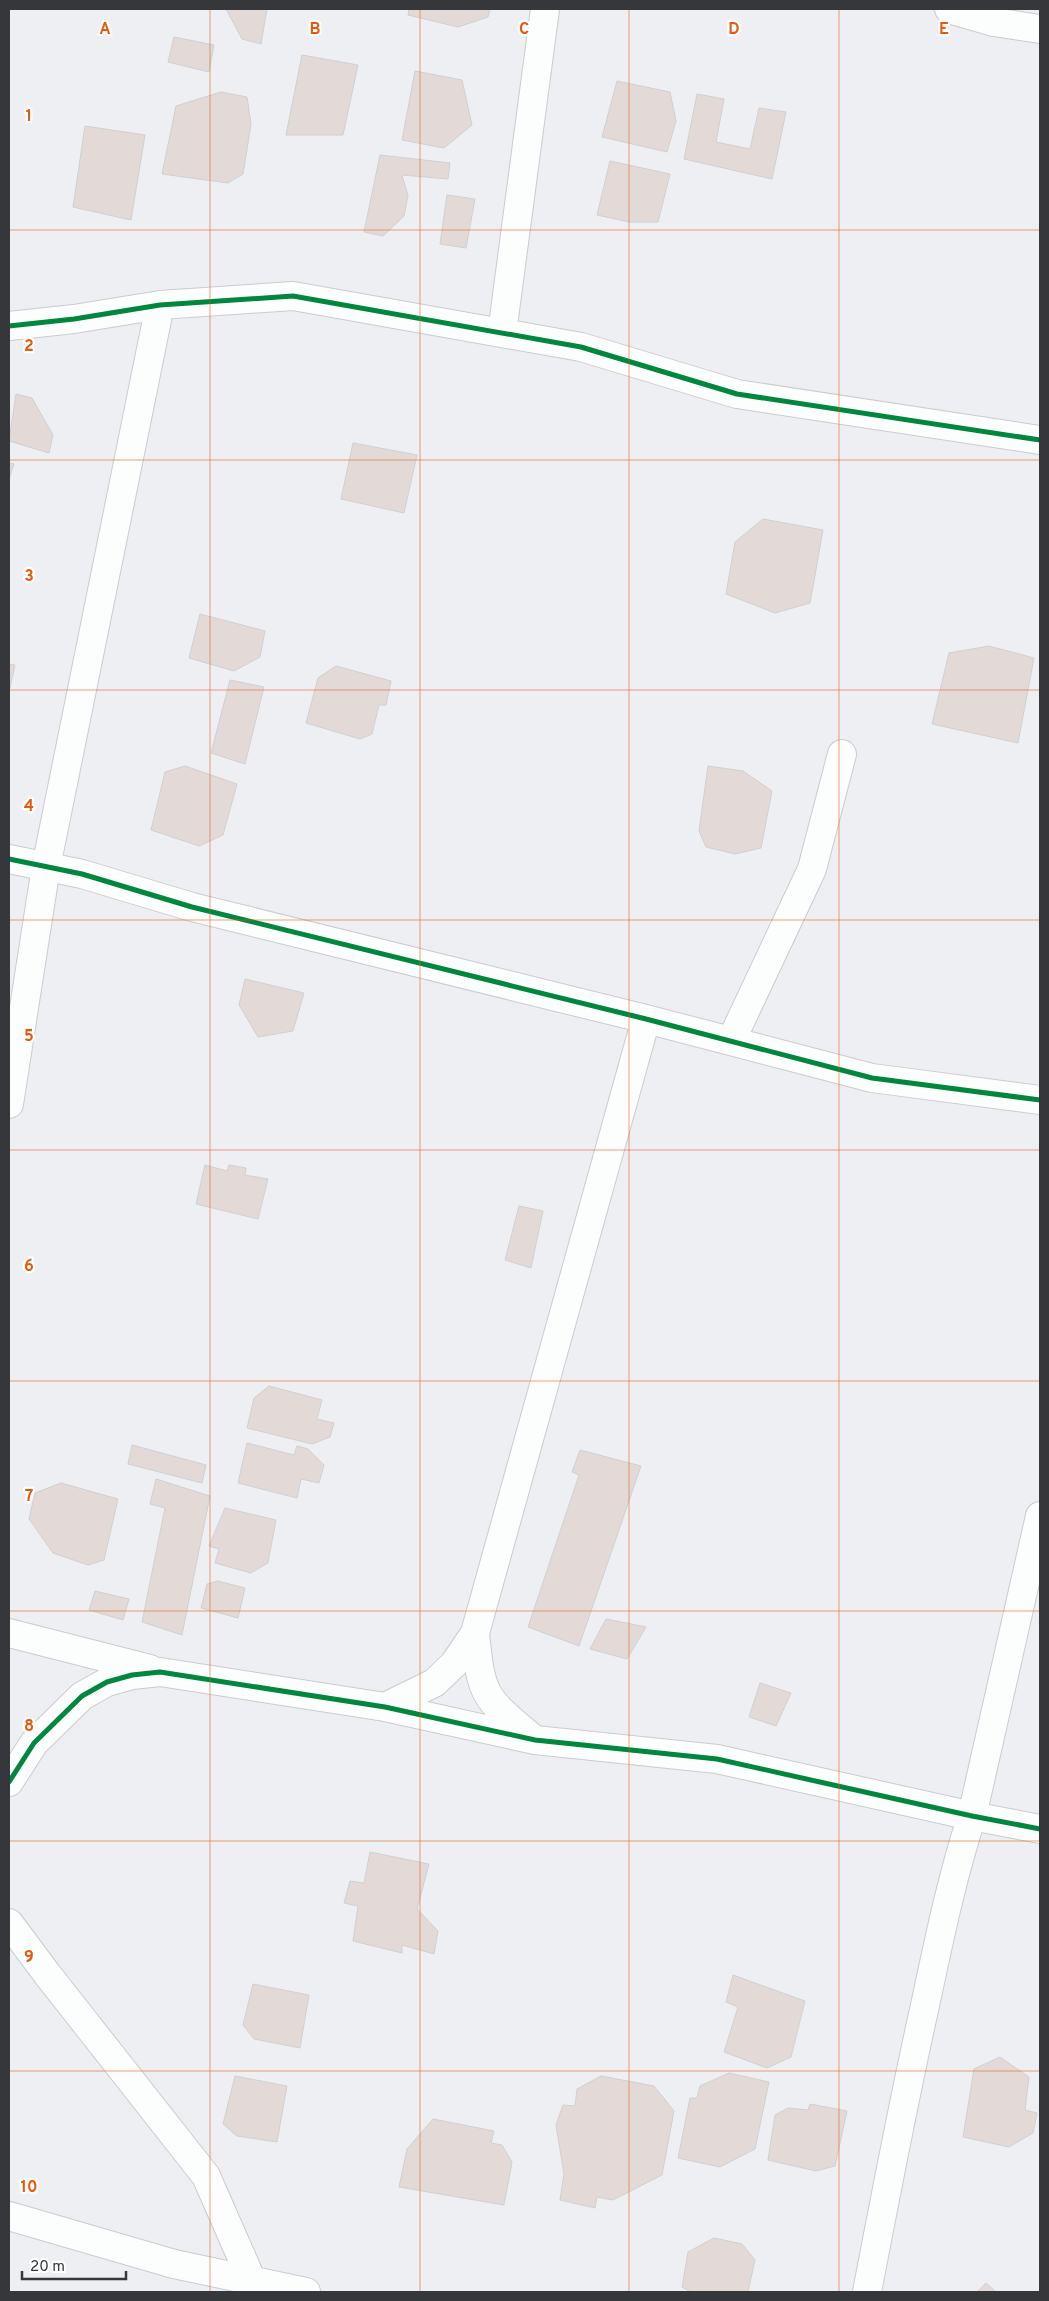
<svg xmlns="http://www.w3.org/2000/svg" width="1049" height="2301" font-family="Overpass,sans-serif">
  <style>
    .building { fill: #e3dad8; stroke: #d0d0d1 }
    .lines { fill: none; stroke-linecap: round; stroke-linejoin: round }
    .minor-casing { stroke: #cacccf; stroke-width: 30 }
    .minor { stroke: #fcfdfd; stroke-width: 28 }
    .cycleway-casing { stroke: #fff; stroke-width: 8 }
    .cycleway { stroke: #00873e; stroke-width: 5 }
    .grid { fill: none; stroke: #e8590c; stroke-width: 1; stroke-opacity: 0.55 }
    .grid-label { font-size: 16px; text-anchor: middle; font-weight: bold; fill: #e8590c; stroke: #fff; stroke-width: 4.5; stroke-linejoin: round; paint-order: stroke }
  </style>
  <rect width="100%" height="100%" fill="#edeff3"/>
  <path class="building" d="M226,9H267L261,44L242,39Z
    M409,9H490L488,17L458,27L408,15Z
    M174,37L214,45L209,72L168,62Z
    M302,55L358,65L343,135H286Z
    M415,71L462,80L472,125L444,148L402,140Z
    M617,81L670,92L676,121L667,152L602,137Z
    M221,92L247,97L251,124L243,174L228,183L162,174L176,106Z
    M697,94L724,99L716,142L750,149L759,108L786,112L772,179L684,159Z
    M85,126L145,135L131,220L73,207Z
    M380,155L450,163L448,179L402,175L408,196L404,216L383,236L364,232Z
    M610,161L670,174L658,222H629L597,215Z
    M447,195L475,199L466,248L440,244Z
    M16,394L32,398L53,435L49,453L9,441Z
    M353,443L417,455L404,513L341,499Z
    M9,463L14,464L9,479Z
    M763,519L823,530L810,603L775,613L726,594L735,542Z
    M200,614L265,631L260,657L234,671L189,658Z
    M989,646L1034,658L1018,743L932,724L949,653Z
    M9,664L15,665L9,692Z
    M336,666L391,681L386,705H379L372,734L360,739L306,723L318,678Z
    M230,680L264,687L245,764L211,753Z
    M185,766L237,784L223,835L199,846L151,830L165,772Z
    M708,766L743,771L772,791L761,848L735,854L706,847L699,831Z
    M245,979L304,993L293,1031L258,1037L239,1005Z
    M205,1165L227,1171L229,1165L246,1168L245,1175L268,1179L258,1219L196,1204Z
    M519,1206L543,1211L531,1268L505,1260Z
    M269,1386L322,1400L317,1419L334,1423L330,1437L312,1444L247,1428L254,1398Z
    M247,1443L294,1455L297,1446L308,1449L324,1465L319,1483L301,1479L297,1498L238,1483Z
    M132,1445L206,1465L202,1483L128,1464Z
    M580,1450L641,1466L579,1646L528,1627L579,1475L572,1472Z
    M156,1479L210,1496L182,1635L142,1622L165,1508L150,1504Z
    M61,1483L118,1499L104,1560L88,1565L53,1553L29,1519L35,1493Z
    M225,1508L276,1520L268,1563L251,1573L215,1563L219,1549L209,1546Z
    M218,1581L245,1588L238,1618L201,1608L207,1584Z
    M95,1591L129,1599L123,1620L89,1610Z
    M606,1619L646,1627L627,1659L590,1649Z
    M760,1683L791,1693L776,1726L749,1717Z
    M370,1852L429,1864L417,1909L438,1931L434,1954L402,1945V1953L353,1941L358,1906L344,1903L350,1881L364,1883Z
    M733,1975L805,2001L791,2057L767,2068L724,2052L738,2007L726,2002Z
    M253,1984L309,1995L300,2048L254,2039L243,2025Z
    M1000,2057L1029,2077L1025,2110L1037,2113L1033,2133L1009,2147L963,2137L974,2069Z
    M729,2073L769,2082L755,2149L720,2167L678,2158L690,2098H697L700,2086Z
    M235,2076L287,2086L277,2142L237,2136L223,2124Z
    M601,2076L654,2086L674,2111L662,2175L613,2200L597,2197L595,2208L560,2200L564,2174L556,2125L563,2105L575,2106L577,2089Z
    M810,2104L847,2111L835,2166L816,2171L768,2160L775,2115L788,2108L808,2110Z
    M433,2119L494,2131L491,2143L502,2145L512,2162L504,2205L399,2187L407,2149Z
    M714,2238L742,2244L755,2260L748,2292H691L682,2287L688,2252Z
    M986,2283L996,2292H977Z"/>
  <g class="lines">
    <g class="minor-casing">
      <path id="minor" d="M949,9L994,22L1040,29
        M9,326L74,319L160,305L293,296L581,347L737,394L1040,440
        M502,333L545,9
        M9,859L82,874L192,907L646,1019L872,1078L1040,1100
        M731,1041L812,869L842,754
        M9,1104L46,867L160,305
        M9,1633L150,1669
        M475,1633C481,1694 483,1697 530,1736
        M385,1707L434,1683L454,1664L475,1633L646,1019
        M9,1782L34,1743L82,1696L107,1682L132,1675L160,1672L385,1707L535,1740L717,1759L972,1816L1040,1829
        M9,1923L47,1974L206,2176L252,2281L250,2292
        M9,2216L174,2264L306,2292
        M867,2292C885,2198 903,2104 924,2010C938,1945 951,1880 972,1816L1040,1516"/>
    </g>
    <use href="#minor" class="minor"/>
    <g class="cycleway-casing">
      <path id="cycleway" d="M9,326L74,319L160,305L293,296L581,347L737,394L1040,440
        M9,859L82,874L192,907L646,1019L872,1078L1040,1100
        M9,1782L34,1743L82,1696L107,1682L132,1675L160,1672L385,1707L535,1740L717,1759L972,1816L1040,1829"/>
    </g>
    <use href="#cycleway" class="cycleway"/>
  </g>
  <path class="grid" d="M210,9V2292M420,9V2292M629,9V2292M839,9V2292M9,230H1040M9,460H1040M9,690H1040M9,920H1040M9,1150H1040M9,1381H1040M9,1611H1040M9,1841H1040M9,2071H1040"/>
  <g class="grid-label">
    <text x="105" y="34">A</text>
    <text x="315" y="34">B</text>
    <text x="524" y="34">C</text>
    <text x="734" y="34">D</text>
    <text x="944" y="34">E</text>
    <text x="29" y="121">1</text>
    <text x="29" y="351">2</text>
    <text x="29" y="581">3</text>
    <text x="29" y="811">4</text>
    <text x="29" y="1041">5</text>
    <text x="29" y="1271">6</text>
    <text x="29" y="1501">7</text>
    <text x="29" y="1731">8</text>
    <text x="29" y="1962">9</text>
    <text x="29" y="2192">10</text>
  </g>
  <rect width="1049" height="2301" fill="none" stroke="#35373a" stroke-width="20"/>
  <path d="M22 2271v8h104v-8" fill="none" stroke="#35373a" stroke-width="2.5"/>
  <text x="30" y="2271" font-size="15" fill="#35373a" stroke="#ffffff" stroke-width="4" paint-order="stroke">20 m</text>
</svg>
